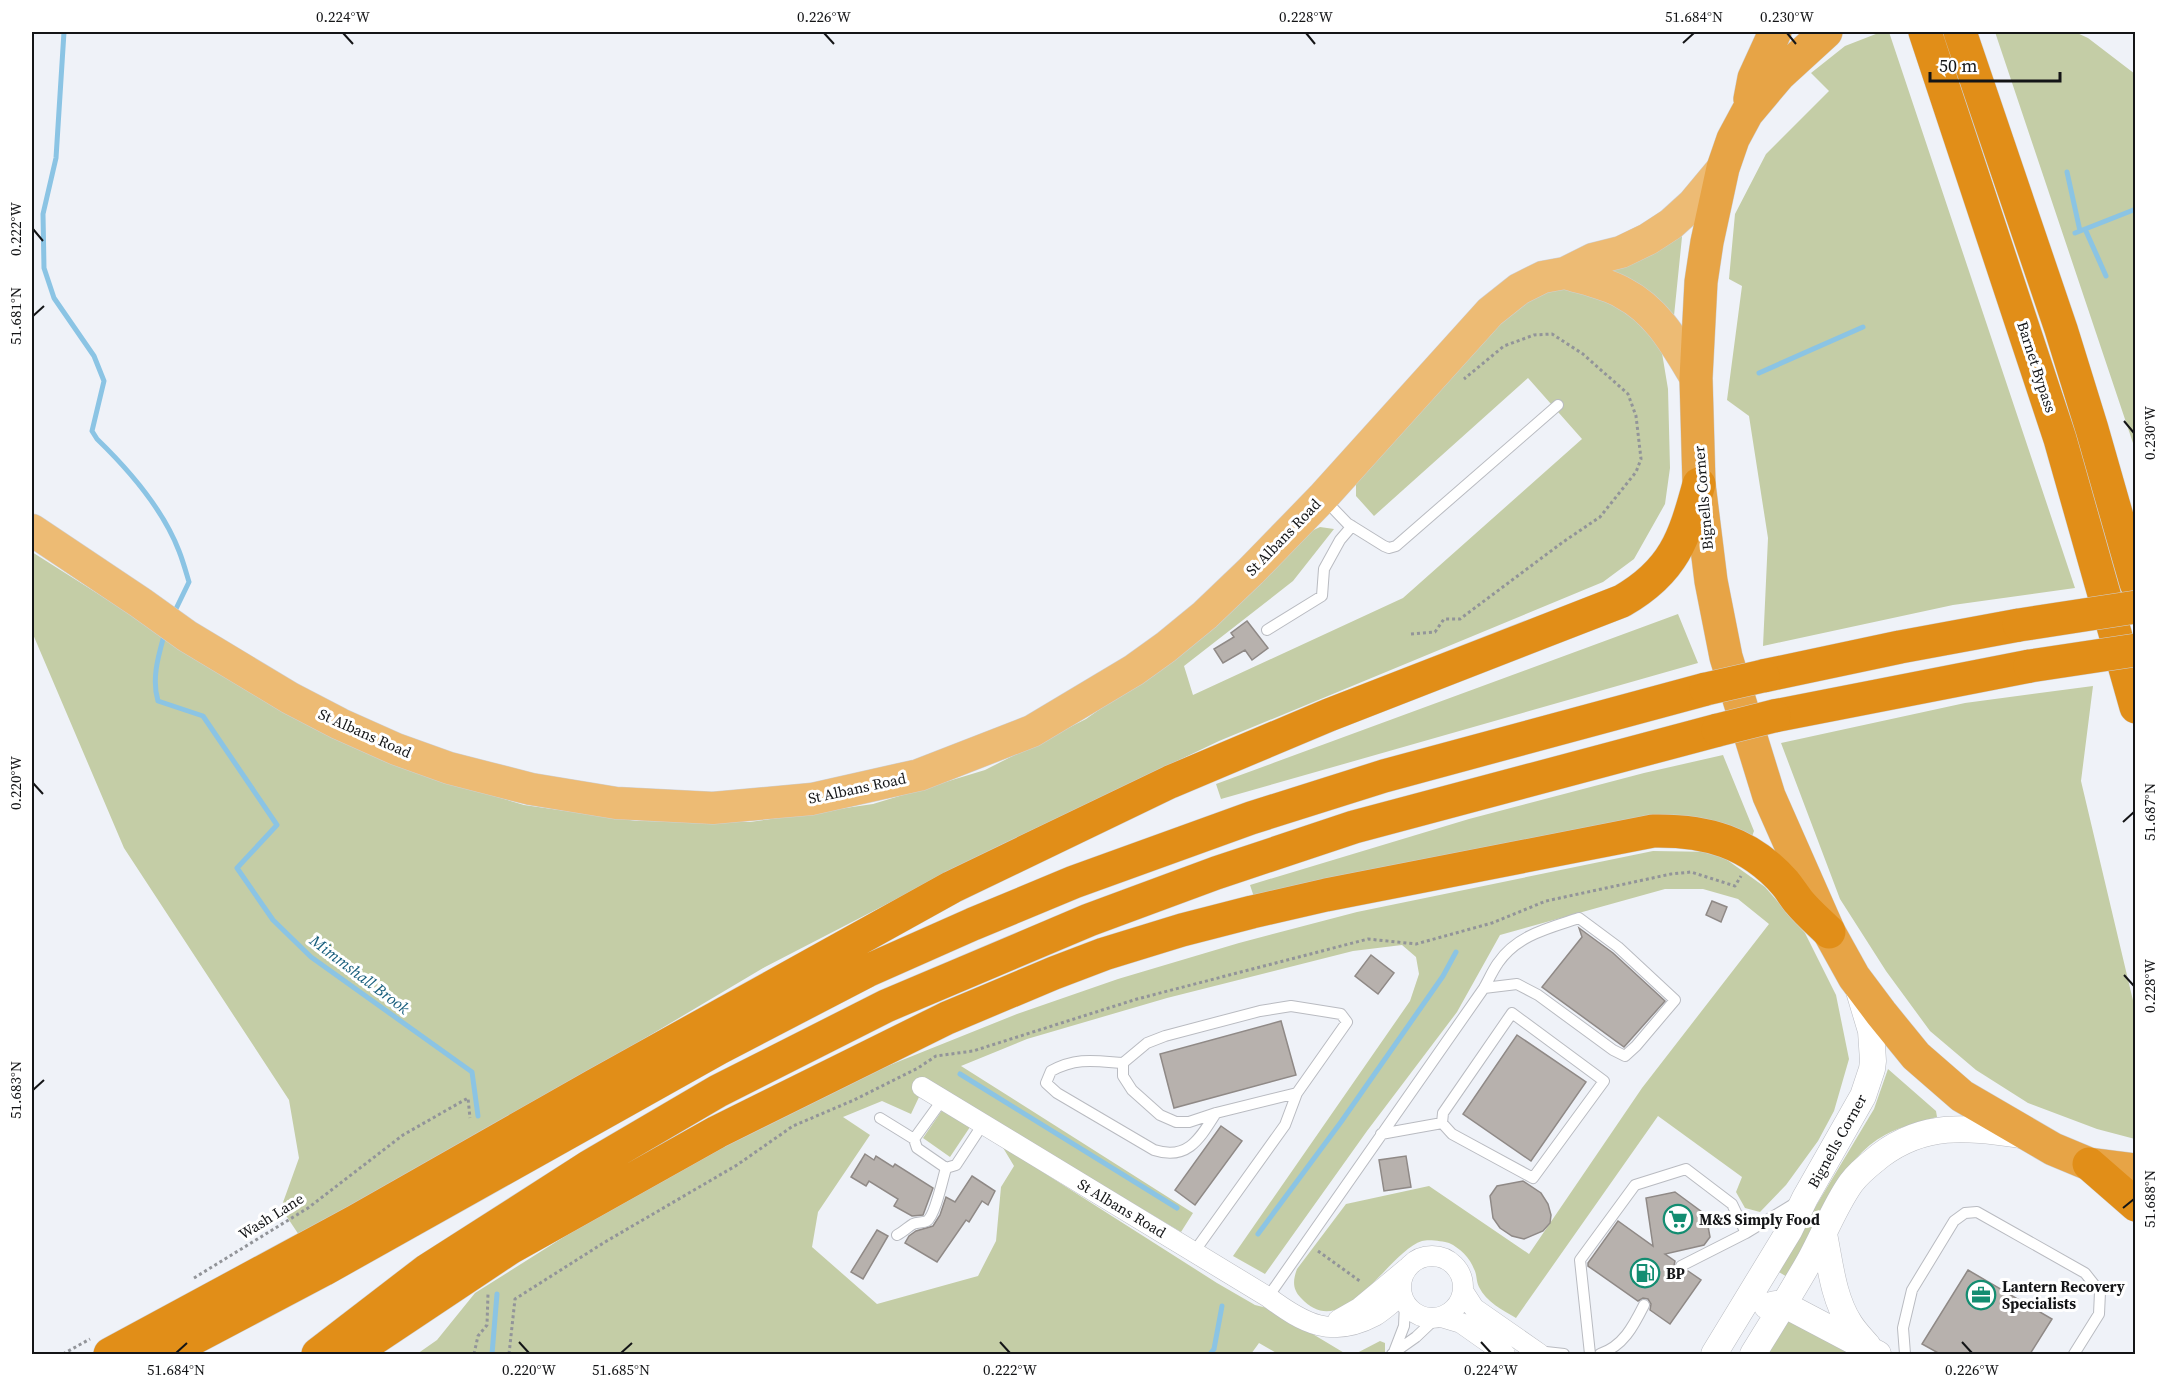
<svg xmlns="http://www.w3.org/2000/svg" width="2167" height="1386" font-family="'Source Serif 4',serif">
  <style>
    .green { fill: #c4cda6 }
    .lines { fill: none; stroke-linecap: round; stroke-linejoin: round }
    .stream { stroke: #8bc4e4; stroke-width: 5 }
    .building { fill: #b7b1ad; stroke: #8f8986; stroke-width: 1.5 }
    .service-casing { stroke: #b9bbc1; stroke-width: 12 }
    .minor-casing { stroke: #b9bbc1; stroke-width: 21 }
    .tertiary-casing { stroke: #b9bbc1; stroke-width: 27 }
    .primary-casing { stroke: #d0d0d1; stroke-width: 33 }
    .trunk-casing { stroke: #d0d0d1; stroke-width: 34 }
    .motorway-casing { stroke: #d0d0d1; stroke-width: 34 }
    .path { stroke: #929499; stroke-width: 3; stroke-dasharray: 3 3; stroke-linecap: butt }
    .service { stroke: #fff; stroke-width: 10 }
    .minor { stroke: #fff; stroke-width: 20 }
    .tertiary { stroke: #fff; stroke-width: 26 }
    .primary { stroke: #edbb74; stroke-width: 32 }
    .trunk { stroke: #e7a446; stroke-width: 33 }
    .motorway { stroke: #e18e18; stroke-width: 33 }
    .motorway-bridge-casing { stroke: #d0d0d1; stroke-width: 34; stroke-linecap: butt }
    .motorway-bridge { stroke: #e18e18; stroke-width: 33 }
    .ticks { fill: none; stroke: #141517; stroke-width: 2 }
    .labels { text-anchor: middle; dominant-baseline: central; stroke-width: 6; stroke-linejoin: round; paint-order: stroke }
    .street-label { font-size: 15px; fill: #141517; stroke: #fff }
    .poi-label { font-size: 15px; font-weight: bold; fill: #141517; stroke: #fff; text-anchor: start }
    .water-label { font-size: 16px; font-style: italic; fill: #185e7d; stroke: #fff }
    .neatline { fill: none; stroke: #141517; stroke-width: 2 }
    .ticks-label { font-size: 15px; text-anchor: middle; fill: #141517 }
  </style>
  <rect width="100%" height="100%" fill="#eff2f8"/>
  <path class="green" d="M1881,32H1889L2075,588L1953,605L1763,646L1768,538L1749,416L1727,400L1742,286L1729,279L1735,214L1766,154L1829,91L1811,73L1845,46Z
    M1995,32H2075L2088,38L2135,74V449Z
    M1683,227L1674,316L1599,273Z
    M1559,288L1619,297L1651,333L1662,353L1668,389L1670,468L1665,504L1634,559L1603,582L1219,741L1001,845L765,967L303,1241L281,1208L299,1158L289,1100L124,848L32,632V552L291,716L405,769L524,805L637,821L750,822L873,804L985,770L1086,719L1182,651L1301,536L1320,527L1334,529L1293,581L1184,666L1193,695L1403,598L1582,439L1528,378L1374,516L1356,496V476L1519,302Z
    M1678,614L1698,663L1221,799L1216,784Z
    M2093,686L2081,781L2135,1009V1139L2097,1129L2028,1103L1976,1070L1930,1031L1886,971L1840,899L1781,743L1965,703Z
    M1723,755L1754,831L1751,839L1711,824L1255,900L1250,885L1469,819L1644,773Z
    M1653,851L1716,852L1765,887L1805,933L1836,995L1849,1059L1834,1111L1818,1141L1786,1185L1760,1212L1745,1208L1736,1192L1742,1177L1658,1116L1516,1318C1503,1310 1486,1302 1479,1287C1476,1281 1477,1274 1474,1269C1470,1258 1460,1248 1449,1243C1443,1241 1428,1239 1422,1241C1387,1252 1344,1345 1301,1298C1292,1289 1293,1280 1297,1269L1346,1204L1429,1186L1529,1254L1642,1088L1769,924L1738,899L1703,889H1665L1500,935L1457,1012L1367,1131L1265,1274L1233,1256L1410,1001L1419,974L1416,957L1402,945L1353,951L1167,998L1027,1039L961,1066L1193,1213L1181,1232L927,1080L911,1114L882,1101L843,1117L870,1135L818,1212L812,1247L877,1304L978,1276L996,1241L1001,1187L1014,1166L1002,1146L1217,1283L1255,1305L1271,1309L1346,1354H1278L1259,1343L1251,1354H417L437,1340L475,1293L613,1206L726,1144L870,1073L1017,1014L1118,979L1239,943L1357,912Z
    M1888,1069L1936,1111L1937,1117C1919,1122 1902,1126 1885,1135C1839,1159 1812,1233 1789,1278L1777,1271L1874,1109Z
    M943,1109L970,1127L950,1157L923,1138Z
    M1799,1321L1842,1344L1847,1354H1767L1786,1322Z
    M1380,1341L1385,1343V1352L1383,1354H1355Z"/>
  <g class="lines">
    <path class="stream" d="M64,32L56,158L43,214L44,268L54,298L94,356L104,381L92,431L97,439C129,470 163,509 179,551C183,561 186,572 189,582L173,615
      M2067,172L2080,231
      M2085,229L2106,276
      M2075,233L2136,209
      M1759,373L1863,327
      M165,632C159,654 151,678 158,701L203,716L277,825L237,868L273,920L311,957L472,1072L478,1116
      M960,1074L1177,1208
      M1258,1234L1341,1122L1443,976L1456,952
      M492,1354L497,1294
      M1210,1354L1214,1349L1222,1306"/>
  </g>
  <path class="building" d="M1247,621L1268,648L1252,660L1245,650L1223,663L1214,649L1234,637L1231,633Z
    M1712,901L1727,907L1721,922L1706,915Z
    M1579,928L1613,953L1665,1001L1624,1047L1542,987L1582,937Z
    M1371,955L1394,973L1378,994L1355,976Z
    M1281,1021L1296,1075L1174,1108L1160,1054Z
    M1517,1035L1586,1082L1531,1161L1463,1114Z
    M1221,1126L1242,1141L1195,1205L1175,1190Z
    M865,1154L874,1160L876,1156L893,1167L895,1164L933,1188L923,1215L912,1216L894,1206L898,1199L869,1181L866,1186L851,1177Z
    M1406,1156L1411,1187L1384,1191L1379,1160Z
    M972,1176L995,1191L988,1205L982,1201L969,1222L966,1220L937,1262L905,1243L909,1236L916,1231L933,1226L940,1215L946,1197L955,1202Z
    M1523,1181L1541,1193L1548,1204L1551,1215L1550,1223L1543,1231L1524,1239L1512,1236L1500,1228L1493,1218L1490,1196L1497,1186Z
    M1675,1192L1706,1215L1710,1237L1704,1245L1665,1254L1675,1261L1674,1266L1676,1272L1681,1273L1688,1271L1701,1280L1670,1324L1650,1310L1651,1304L1648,1299L1643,1298L1638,1301L1588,1266V1263L1618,1221L1653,1246L1646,1198Z
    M877,1230L888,1236L863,1279L851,1272Z
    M1968,1270L2052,1319L2030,1354H1940L1922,1344Z"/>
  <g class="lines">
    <g class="service-casing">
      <path id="service" d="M1325,500L1347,523L1384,546L1389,548L1396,546L1558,405
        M1267,630L1322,596L1324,569L1340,540L1352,526
        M1512,1013L1604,1081L1533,1178L1452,1134L1442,1123L1443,1113Z
        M1123,1063C1095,1061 1077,1057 1051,1071L1046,1083L1057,1093L1154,1150C1188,1161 1200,1138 1216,1113
        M943,1099L914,1139L917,1148L946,1168L956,1165L983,1124
        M880,1118L914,1139
        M1381,1134L1442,1123
        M897,1235C903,1232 908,1227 913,1224C917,1222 923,1223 927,1221C935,1216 943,1178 946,1168
        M1194,1252L1285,1125L1297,1093L1347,1022L1341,1014L1291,1006L1260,1011L1165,1036L1147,1043L1123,1063V1076L1132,1090L1160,1115L1176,1122H1189L1216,1113L1297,1093
        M1681,1266L1746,1233L1797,1202
        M1268,1297L1484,988C1489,979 1493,970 1498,963C1517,935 1549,928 1579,918L1618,947L1675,1000L1636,1046L1625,1056L1613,1050L1538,995L1517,984L1484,988
        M1537,1351L1564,1354
        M1394,1352L1404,1326L1405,1304
        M1392,1354L1416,1337L1435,1319
        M1590,1354L1580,1260L1635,1185L1686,1169L1732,1204L1746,1233
        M1600,1354C1623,1346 1633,1327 1644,1305
        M1905,1354L1903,1328L1912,1290L1954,1221L1965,1213L1977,1212L2085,1273L2100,1292L2099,1314L2074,1354"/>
    </g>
    <g class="minor-casing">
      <path id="minor" d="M922,1087L1268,1297C1304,1324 1332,1339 1375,1316C1385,1310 1392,1302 1402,1296
        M1401 1287a31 31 0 1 1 62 0a31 31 0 1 1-62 0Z
        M1463,1291L1474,1308L1540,1354
        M1441,1317L1461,1323L1505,1354
        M1338,1320L1359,1308L1407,1268"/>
    </g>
    <g class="tertiary-casing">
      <path id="tertiary" d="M1824,1234C1830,1263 1833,1298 1850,1324C1855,1332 1862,1339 1868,1346
        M1767,1306L1775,1304H1783L1878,1354
        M1714,1354L1789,1231L1805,1198L1863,1096L1872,1069L1873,1061L1871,1031L1859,991
        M1753,1354C1772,1323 1792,1292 1810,1260C1824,1235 1834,1207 1851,1183C1859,1172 1871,1163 1881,1155C1927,1121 1969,1128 2022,1135"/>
    </g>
    <g class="primary-casing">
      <path id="primary" d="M1565,273C1584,279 1606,283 1623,293C1658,311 1676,345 1696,378
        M32,530L141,603L187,636L290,698L340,724L396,749L449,768L531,789L616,803L713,808L812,799L919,775L1032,731L1134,670L1166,647L1205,615L1251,571L1322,498L1490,312L1519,289L1543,277L1565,273L1593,259L1621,252L1648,239L1671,224L1693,204L1723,168"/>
    </g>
    <g class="trunk-casing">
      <path id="trunk" d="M1826,32L1779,75L1747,113L1733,139L1723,168L1707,242L1701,282L1696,378L1699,484L1711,581L1726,657L1769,796L1829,932L1854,977L1881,1013L1916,1056L1962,1096L2053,1149L2089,1164L2136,1170
        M1750,99L1754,78L1775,32"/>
    </g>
    <g class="motorway-casing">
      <path id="motorway" d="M1925,32L2060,439L2136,707
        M1960,32L2061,329L2092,429L2136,583
        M1763,676L1900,647L2019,625
        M1774,716L2030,666
        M2089,1164L2136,1205
        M110,1354L356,1221L595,1085L952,887L1170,782L1329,715L1622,601C1674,571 1684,539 1699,484
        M164,1354L323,1270L719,1048L867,971L973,924L1074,882L1251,818L1384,776L1706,689
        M318,1354L426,1271L590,1166L718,1091L886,1006L1089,920L1216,873L1354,827L1718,730
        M351,1354L510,1248L717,1132L947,1018L1054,973L1104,954L1182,930L1252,912L1326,895L1653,831C1706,830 1749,842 1785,883C1790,889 1794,896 1799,902C1808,913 1819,922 1829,932"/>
    </g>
    <path class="path" d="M1411,634L1435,632L1444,619H1460L1563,542L1600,517L1636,472L1641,459L1636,416L1628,394L1583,354L1552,334L1534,335L1504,346L1464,379
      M1318,1251L1361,1282
      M194,1278L308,1208L403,1135L468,1098L470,1118
      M63,1354L90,1339
      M474,1354L478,1336L487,1325L488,1294
      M509,1354L515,1299L605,1242L737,1165L793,1126L854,1100L918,1068L936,1056L973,1051L1137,999L1368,939L1416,944L1492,923L1546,901L1671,874L1691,872L1735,886L1741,876"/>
    <use href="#service" class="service"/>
    <use href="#minor" class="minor"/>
    <use href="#tertiary" class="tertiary"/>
    <use href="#primary" class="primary"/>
    <use href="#trunk" class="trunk"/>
    <use href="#motorway" class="motorway"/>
    <g class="motorway-bridge-casing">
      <path id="motorway-bridge" d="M2019,625L2136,607
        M2030,666L2136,650
        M1706,689L1763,676
        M1718,730L1774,716"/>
    </g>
    <use href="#motorway-bridge" class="motorway-bridge"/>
  </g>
  <path class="ticks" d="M343,33L353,44M824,33L834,44M1306,33L1315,44M1787,33L1796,44M1683,43L1694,33M33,229L43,241M33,316L44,306M2124,421L2134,433M33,783L43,794M2123,822L2134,812M2124,975L2134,986M33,1090L44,1080M2123,1208L2134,1199M519,1342L529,1353M1000,1342L1010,1353M1481,1342L1491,1353M1962,1342L1972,1353M176,1353L187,1343M621,1353L632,1343"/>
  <defs>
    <g id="supermarket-ring" transform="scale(1.5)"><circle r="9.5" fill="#fff" stroke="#138d71" stroke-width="1.5"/><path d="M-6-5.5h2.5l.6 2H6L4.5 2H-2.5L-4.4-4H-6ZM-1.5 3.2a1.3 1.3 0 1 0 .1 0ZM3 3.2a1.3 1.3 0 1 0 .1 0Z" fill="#138d71"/></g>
    <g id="fuel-ring" transform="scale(1.5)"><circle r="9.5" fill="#fff" stroke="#138d71" stroke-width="1.5"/><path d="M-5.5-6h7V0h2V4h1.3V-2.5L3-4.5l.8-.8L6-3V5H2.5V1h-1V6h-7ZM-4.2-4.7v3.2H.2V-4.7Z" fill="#138d71"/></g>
    <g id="office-ring" transform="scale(1.5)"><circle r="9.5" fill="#fff" stroke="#138d71" stroke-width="1.5"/><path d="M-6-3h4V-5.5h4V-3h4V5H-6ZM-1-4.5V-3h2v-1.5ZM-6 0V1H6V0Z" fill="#138d71"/></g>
  </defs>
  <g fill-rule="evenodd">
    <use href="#supermarket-ring" x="1678" y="1219"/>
    <use href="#fuel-ring" x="1645" y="1273"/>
    <use href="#office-ring" x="1981" y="1295"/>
  </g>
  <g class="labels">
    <g class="street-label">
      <text transform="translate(2037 367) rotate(72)">Barnet Bypass</text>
      <text transform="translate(1703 498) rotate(-95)">Bignells Corner</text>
      <text transform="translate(1283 537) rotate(-46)">St Albans Road</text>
      <text transform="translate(365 733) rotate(24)">St Albans Road</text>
      <text transform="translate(857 788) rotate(-12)">St Albans Road</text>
      <text transform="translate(1837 1141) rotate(-61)">Bignells Corner</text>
      <text transform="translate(1122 1208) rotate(31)">St Albans Road</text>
      <text transform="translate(271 1216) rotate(-32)">Wash Lane</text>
    </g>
    <g class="poi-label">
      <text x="1699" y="1219">M&amp;S Simply Food</text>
      <text x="1666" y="1273">BP</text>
      <text x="2002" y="1286">Lantern Recovery<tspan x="2002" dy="17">Specialists</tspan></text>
    </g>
    <g class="water-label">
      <text transform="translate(360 974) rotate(37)">Mimmshall Brook</text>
    </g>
  </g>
  <rect width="2167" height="1386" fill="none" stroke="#ffffff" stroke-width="66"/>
  <path d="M1930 72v9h130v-9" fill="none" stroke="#141517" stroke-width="3"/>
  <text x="1939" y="72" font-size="18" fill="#141517" stroke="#ffffff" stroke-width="4.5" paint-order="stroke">50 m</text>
  <rect x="33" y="33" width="2101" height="1320" class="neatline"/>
  <g class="ticks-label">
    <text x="343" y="22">0.224°W</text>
    <text x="824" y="22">0.226°W</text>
    <text x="1306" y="22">0.228°W</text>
    <text x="1694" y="22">51.684°N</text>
    <text x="1787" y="22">0.230°W</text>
    <text transform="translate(16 229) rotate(-90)" y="5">0.222°W</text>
    <text transform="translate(16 316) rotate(-90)" y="5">51.681°N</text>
    <text transform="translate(2150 433) rotate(-90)" y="5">0.230°W</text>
    <text transform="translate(16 783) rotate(-90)" y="5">0.220°W</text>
    <text transform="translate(2150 812) rotate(-90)" y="5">51.687°N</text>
    <text transform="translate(2150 986) rotate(-90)" y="5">0.228°W</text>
    <text transform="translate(16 1090) rotate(-90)" y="5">51.683°N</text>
    <text transform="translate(2150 1199) rotate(-90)" y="5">51.688°N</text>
    <text x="176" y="1375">51.684°N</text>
    <text x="529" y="1375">0.220°W</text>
    <text x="621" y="1375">51.685°N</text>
    <text x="1010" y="1375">0.222°W</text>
    <text x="1491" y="1375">0.224°W</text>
    <text x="1972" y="1375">0.226°W</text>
  </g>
</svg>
